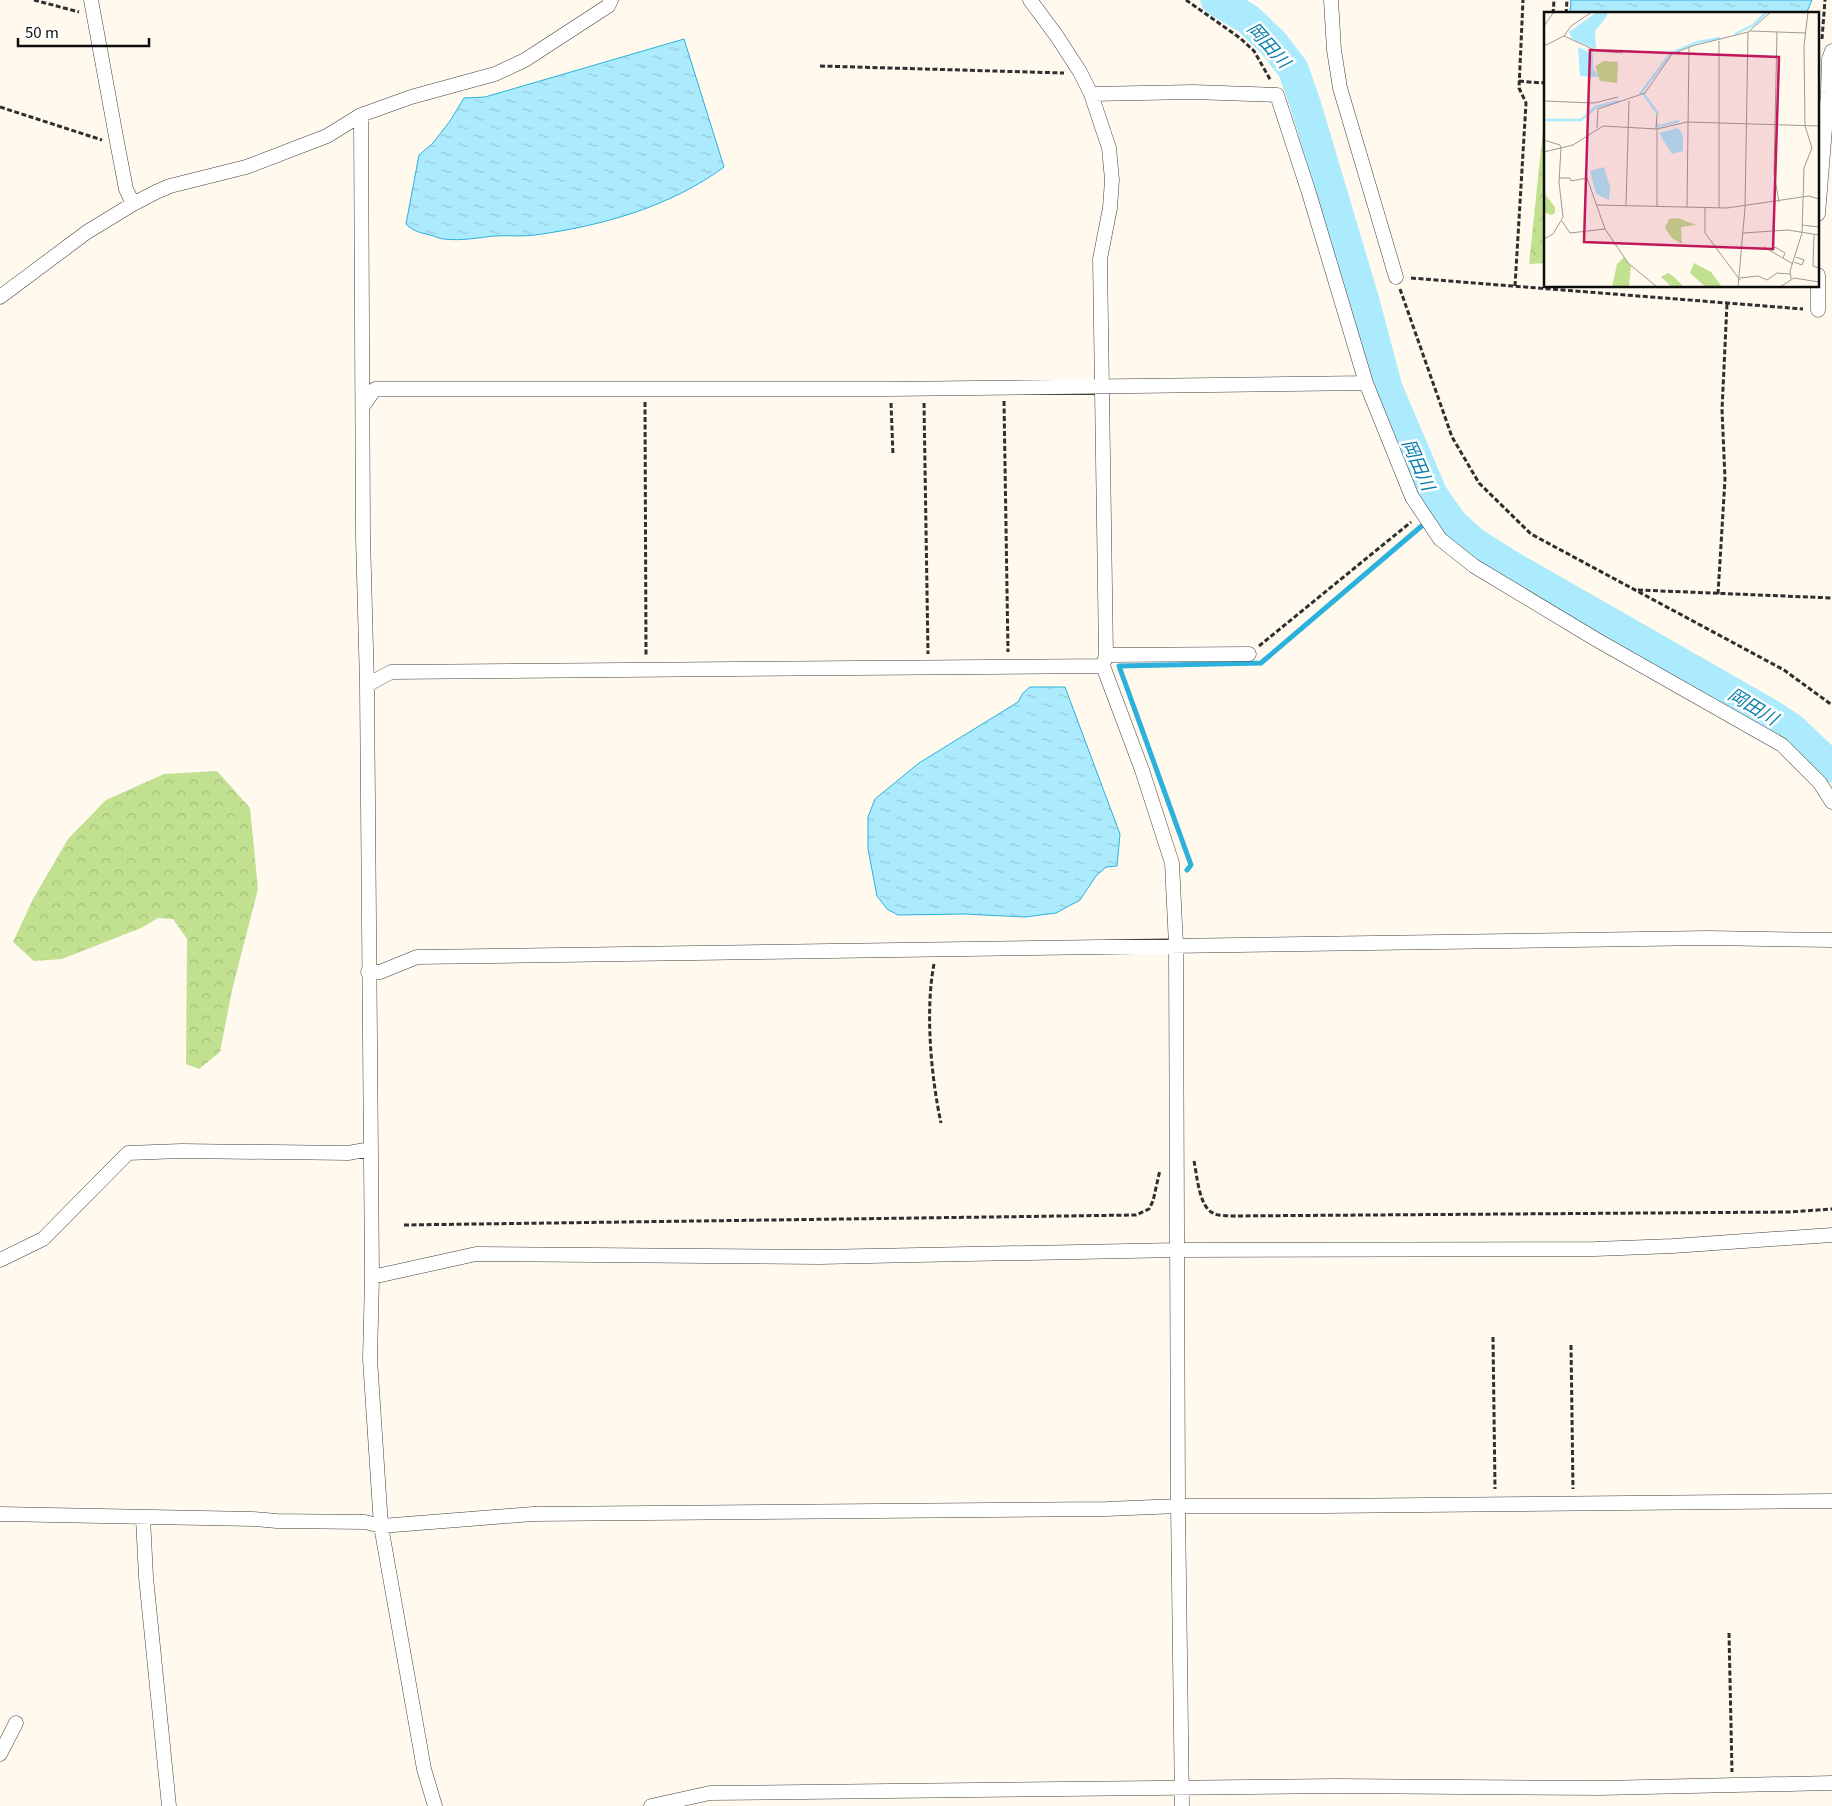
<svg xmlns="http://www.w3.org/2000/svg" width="1832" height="1806" font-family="Georgia,'Noto Sans JP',serif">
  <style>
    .forest { fill: url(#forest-crowns) }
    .water { fill: url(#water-ripples); stroke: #2bb1db }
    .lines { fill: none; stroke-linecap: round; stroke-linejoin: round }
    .stream { stroke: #2bb1db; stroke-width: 5 }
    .river { stroke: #acebfd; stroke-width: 31 }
    .street-casing { stroke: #404040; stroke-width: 15 }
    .path { stroke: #2f2f2f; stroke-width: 3; stroke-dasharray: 5 2.5; stroke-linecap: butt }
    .street { stroke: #fff; stroke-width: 14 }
    .labels { text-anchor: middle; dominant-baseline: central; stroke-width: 5; stroke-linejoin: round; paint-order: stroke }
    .water-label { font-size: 18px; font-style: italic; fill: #097fac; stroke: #fff }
    .inset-river { fill: none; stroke: #acebfd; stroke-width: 2.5 }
    .inset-road { fill: none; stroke: #9e9b94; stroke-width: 1 }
    .view { fill: #c2185b; fill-opacity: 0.15; stroke: #c2185b; stroke-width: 2.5 }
    .inset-edge { fill: none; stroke: #0d0d0d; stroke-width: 2.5 }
  </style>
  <defs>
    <pattern id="forest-crowns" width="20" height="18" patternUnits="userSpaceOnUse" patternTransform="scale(1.25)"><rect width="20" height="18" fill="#c1e090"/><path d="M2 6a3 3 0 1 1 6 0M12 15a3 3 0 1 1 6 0" fill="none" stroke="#a5bf7b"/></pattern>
    <pattern id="water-ripples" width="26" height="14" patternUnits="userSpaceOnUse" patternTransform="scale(1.25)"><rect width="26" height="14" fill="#acebfd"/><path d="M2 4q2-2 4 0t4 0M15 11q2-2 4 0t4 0" fill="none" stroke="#93c8d8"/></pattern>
  </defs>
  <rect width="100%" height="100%" fill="#fff9ee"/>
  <path class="forest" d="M1546,102V263L1529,264Z
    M217,771L250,808L258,889L232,990L220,1052L199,1069L186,1064L187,939L173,919L158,918L141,928L62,959L34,961L13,942L33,899L68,839L106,800L164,774Z"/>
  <path class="water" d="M1571,0H1812L1806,14H1755L1738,12L1726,14H1570Z
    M684,39L724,167C670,207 601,226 535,235C522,237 507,235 494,236C477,238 461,241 444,239C439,239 435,236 430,235C418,232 415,232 406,224L419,155L433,143L450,121L464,98L485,97Z
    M1030,687H1065L1120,834L1117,866L1106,867L1096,876L1080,900L1056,913L1025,917L964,914L898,915L887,909L877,896L868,849V817L875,799L919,763L1018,702L1023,693Z"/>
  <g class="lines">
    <path class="stream" d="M1187,870L1191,865L1119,666L1261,663L1424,524L1444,511"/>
    <path class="river" d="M1216,0L1248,19L1273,43L1293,69L1305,103L1364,301L1387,388L1432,494L1452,523L1473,542L1509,565L1771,715L1791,728L1832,767"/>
    <g class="street-casing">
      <path id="street" d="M91,0L117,142L126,189L133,204
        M1030,0L1056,35L1080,72L1091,94L1109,148L1112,180L1110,208L1100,259L1106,655L1103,666L1142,770L1172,863L1176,945L1178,1506L1182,1806
        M1331,0L1334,50L1340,88L1396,277
        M1091,94L1193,92L1277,95L1309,193L1366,383L1412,497L1440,539L1474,566L1597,640L1782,745L1820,783L1832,802
        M361,115L363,537L367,685L372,1277L370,1359L381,1526L424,1769L435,1806
        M1818,214L1828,92L1829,59L1832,51
        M1818,275V310
        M0,297L87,232L133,204L156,192L170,186L246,167L327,136L361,115L411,97L495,74L525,60L608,6L611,0
        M363,406L375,389H889L1366,383
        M1106,655L1249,654
        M367,685L391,672L1103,666
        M368,972H380L417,957L1708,938L1832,940
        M0,1260L43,1239L128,1153L181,1151L348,1153L371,1149
        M372,1277L476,1254L819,1257L1178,1250L1595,1249L1673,1246L1832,1235
        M0,1514L253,1519L277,1521L365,1522L381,1526L533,1514L1106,1509L1178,1506H1324L1832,1501
        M143,1518L146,1577L169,1806
        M0,1754L16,1723
        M651,1806L710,1793L1336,1786L1600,1788L1832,1783"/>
    </g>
    <path class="path" d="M34,0L79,12
      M1186,0L1240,38L1254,51L1271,81
      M1553,14L1554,0
      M1566,14L1567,0
      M1822,39L1825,0
      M820,66L1064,73
      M1519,81L1541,83L1546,82
      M0,107L102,140
      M1411,278L1803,309
      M1515,286L1526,103L1519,88L1523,0
      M1400,289L1452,437L1479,483L1531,534L1784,670L1832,705
      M1004,401L1008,652
      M645,402L646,656
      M891,403L893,455
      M924,403L928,654
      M1638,590L1832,598
      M1718,594L1725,479L1722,410L1727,303
      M1259,646L1411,522
      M934,964C925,1010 931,1077 941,1123
      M1194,1161C1197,1175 1199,1207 1213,1213C1217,1216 1224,1215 1229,1216L1789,1212L1832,1209
      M404,1225L1136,1215L1149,1209L1153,1201L1160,1170
      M1493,1337L1495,1489
      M1571,1345L1573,1489
      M1729,1633L1732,1772"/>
    <use href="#street" class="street"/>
  </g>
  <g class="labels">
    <g class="water-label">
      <text transform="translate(1270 44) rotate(48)">岡田川</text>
      <text transform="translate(1420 464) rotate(66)">岡田川</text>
      <text transform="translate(1754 705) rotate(31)">岡田川</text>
    </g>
  </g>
  <g transform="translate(1544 12)">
    <rect width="275" height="275" fill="#fff9ee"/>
    <path d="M60,49L74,50L73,71L56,69L51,54ZM0,181L11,195V201L7,203L0,200ZM134,206L152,213L137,215L138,232L128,226L121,216L125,207ZM80,245L87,254L85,274L68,275L73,252ZM150,251L167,260L178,275H162L156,270L146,261ZM124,261L130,265L140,275H128L117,265Z" fill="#c1e090"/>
    <path d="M53,0H63V4L51,19L52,37L28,27L25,20ZM34,35L49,42V56L55,65L36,64ZM134,116L139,123V139L128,142L115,121ZM60,155L66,175L65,188L52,182L46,159Z" fill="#acebfd"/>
    <path class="inset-river" d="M191,22L209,13L223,0M99,81L114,102M96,82L127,41L154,30L176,26M0,108H37L52,95L75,89M114,111L113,115L135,109"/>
    <path class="inset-road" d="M48,0L27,14L20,24L53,39L79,41M0,14L10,0M206,19L262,21M233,20L230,162L235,190M0,34L20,24M0,89L50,91L74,85M53,116L54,97L101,81L128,42L148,34L204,20L227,0M112,117L113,102M0,128L16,133L17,136M0,140L29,133L59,114L113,117L143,110L275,114M15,166H26L27,169L43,166L61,217L76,239L84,251L113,275M53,193L183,196L265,184L275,187M82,193L85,89M113,194V117M143,195L145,35M161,195V221L196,268M175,196V29M18,209L26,221L61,217M258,213L275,215M199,221L244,218L275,223M270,223L269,254L275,256M0,227L9,222L19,205L15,170L17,136M220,235L249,252M228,239L231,235L241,241L239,246M250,250L258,253L260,248L252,245M196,266L214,264L223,268L233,261L246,262M247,267L246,259L258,221L260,156L268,136L261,114L260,34L264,0M194,275L201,196L204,20M236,275L250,266L275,270"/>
    <path class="view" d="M46,38L235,45L229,237L40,230Z"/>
    <rect width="275" height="275" class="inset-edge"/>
  </g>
  <path d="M18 38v8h131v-8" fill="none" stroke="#0d0d0d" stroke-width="2.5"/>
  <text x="25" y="38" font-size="15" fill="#0d0d0d" stroke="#ffffff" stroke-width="4" paint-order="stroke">50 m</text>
</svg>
